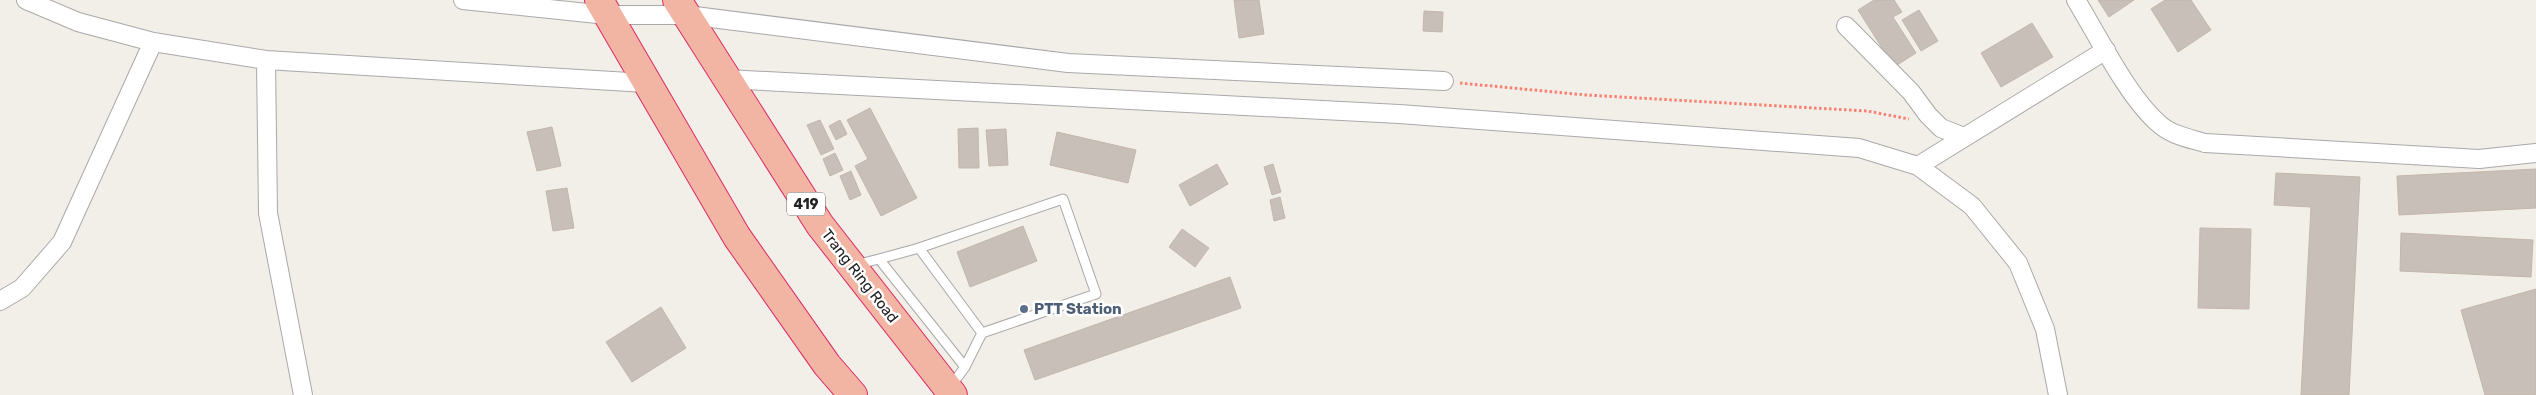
<svg xmlns="http://www.w3.org/2000/svg" width="2536" height="395" font-family="Rubik,sans-serif">
  <style>
    .building { fill: #c7bfb8; stroke: #c4b6ab }
    .lines { fill: none; stroke-linecap: round; stroke-linejoin: round }
    .service-casing { stroke: #a9a9a9; stroke-width: 11 }
    .minor-casing { stroke: #a9a9a9; stroke-width: 20 }
    .trunk-casing { stroke: #dc2a67; stroke-width: 30 }
    .path { stroke: #fa8072; stroke-width: 3; stroke-dasharray: 2.5 2.5; stroke-linecap: butt }
    .service { stroke: #fff; stroke-width: 9 }
    .minor { stroke: #fff; stroke-width: 18 }
    .trunk { stroke: #f2b4a3; stroke-width: 28 }
    .service-dot { fill: #5c6f8a; stroke: #fff; stroke-width: 2 }
    .labels { text-anchor: middle; dominant-baseline: central; stroke-width: 5; stroke-linejoin: round; paint-order: stroke }
    .shield { fill: #fff; stroke: #646464; stroke-width: 1 }
    .shield-label { font-size: 14px; font-weight: bold; fill: #222 }
    .street-label { font-size: 15px; fill: #222; stroke: #fff }
    .service-label { font-size: 15px; font-weight: bold; fill: #4e5e75; stroke: #fff; text-anchor: start }
  </style>
  <rect width="100%" height="100%" fill="#f2efe9"/>
  <path class="building" d="M1234,0H1259L1264,34L1239,38Z
    M1874,0H1894L1902,12L1893,17L1916,53L1894,67L1858,10Z
    M2098,0H2134L2109,17Z
    M2165,0H2191L2211,30L2178,52L2151,9Z
    M1919,10L1938,41L1921,51L1902,20Z
    M1424,11L1443,12L1442,32L1423,31Z
    M2032,23L2053,57L2001,87L1981,53Z
    M870,108L917,198L881,216L855,166L868,159L847,120Z
    M820,120L834,149L821,155L807,125Z
    M840,120L847,134L836,140L829,126Z
    M552,127L561,166L537,171L527,132Z
    M978,128L979,168H959L958,129Z
    M1006,129L1008,165L989,166L986,130Z
    M1057,132L1136,150L1128,183L1050,165Z
    M835,153L843,170L830,176L823,159Z
    M1217,164L1228,184L1190,206L1179,185Z
    M1273,164L1281,192L1272,195L1264,167Z
    M2536,169V208L2399,215L2397,176Z
    M851,171L861,195L850,200L840,176Z
    M2276,173L2360,177L2349,395H2301L2311,207L2274,205Z
    M567,188L574,228L553,231L546,191Z
    M1280,197L1285,218L1274,221L1270,200Z
    M1023,226L1037,261L970,287L957,252Z
    M2200,228L2251,229L2249,309L2198,308Z
    M1182,229L1209,248L1195,267L1169,247Z
    M2401,233L2533,240L2531,277L2400,271Z
    M1230,277L1241,308L1035,380L1024,350Z
    M2536,289V395H2485L2461,310Z
    M661,307L686,348L632,382L606,342Z"/>
  <g class="lines">
    <g class="service-casing">
      <path id="service" d="M919,248L982,333
        M879,259L919,248L1063,199L1096,294L982,333L965,367
        M855,265L879,259L965,367L951,386"/>
    </g>
    <g class="minor-casing">
      <path id="minor" d="M26,0L78,22L153,42L266,60L646,83
        M463,0L607,15H687L1068,63L1444,81
        M2076,0C2098,36 2127,95 2157,122C2170,135 2188,138 2205,143L2479,159L2536,153
        M1846,26L1911,92L1928,115L1941,128L1964,137
        M266,60L268,213L303,395
        M726,79L1399,114L1859,148L1918,166L1972,206L2018,263L2045,329L2058,395
        M1918,166L2106,50
        M0,301L22,288L62,242L153,42"/>
    </g>
    <g class="trunk-casing">
      <path id="trunk" d="M599,0L737,237L827,365L853,395
        M677,0L820,225L953,395"/>
    </g>
    <path class="path" d="M1460,83L1586,95L1867,111L1909,119"/>
    <use href="#service" class="service"/>
    <use href="#minor" class="minor"/>
    <use href="#trunk" class="trunk"/>
  </g>
  <circle class="service-dot" cx="1024" cy="309" r="5"/>
  <g class="labels">
    <rect class="shield" x="787" y="192.5" width="38" height="23" rx="4"/>
    <g class="shield-label">
      <text x="806" y="204">419</text>
    </g>
    <g class="street-label">
      <text transform="translate(860 276) rotate(52)">Trang Ring Road</text>
    </g>
    <g class="service-label">
      <text x="1034" y="309">PTT Station</text>
    </g>
  </g>
</svg>
